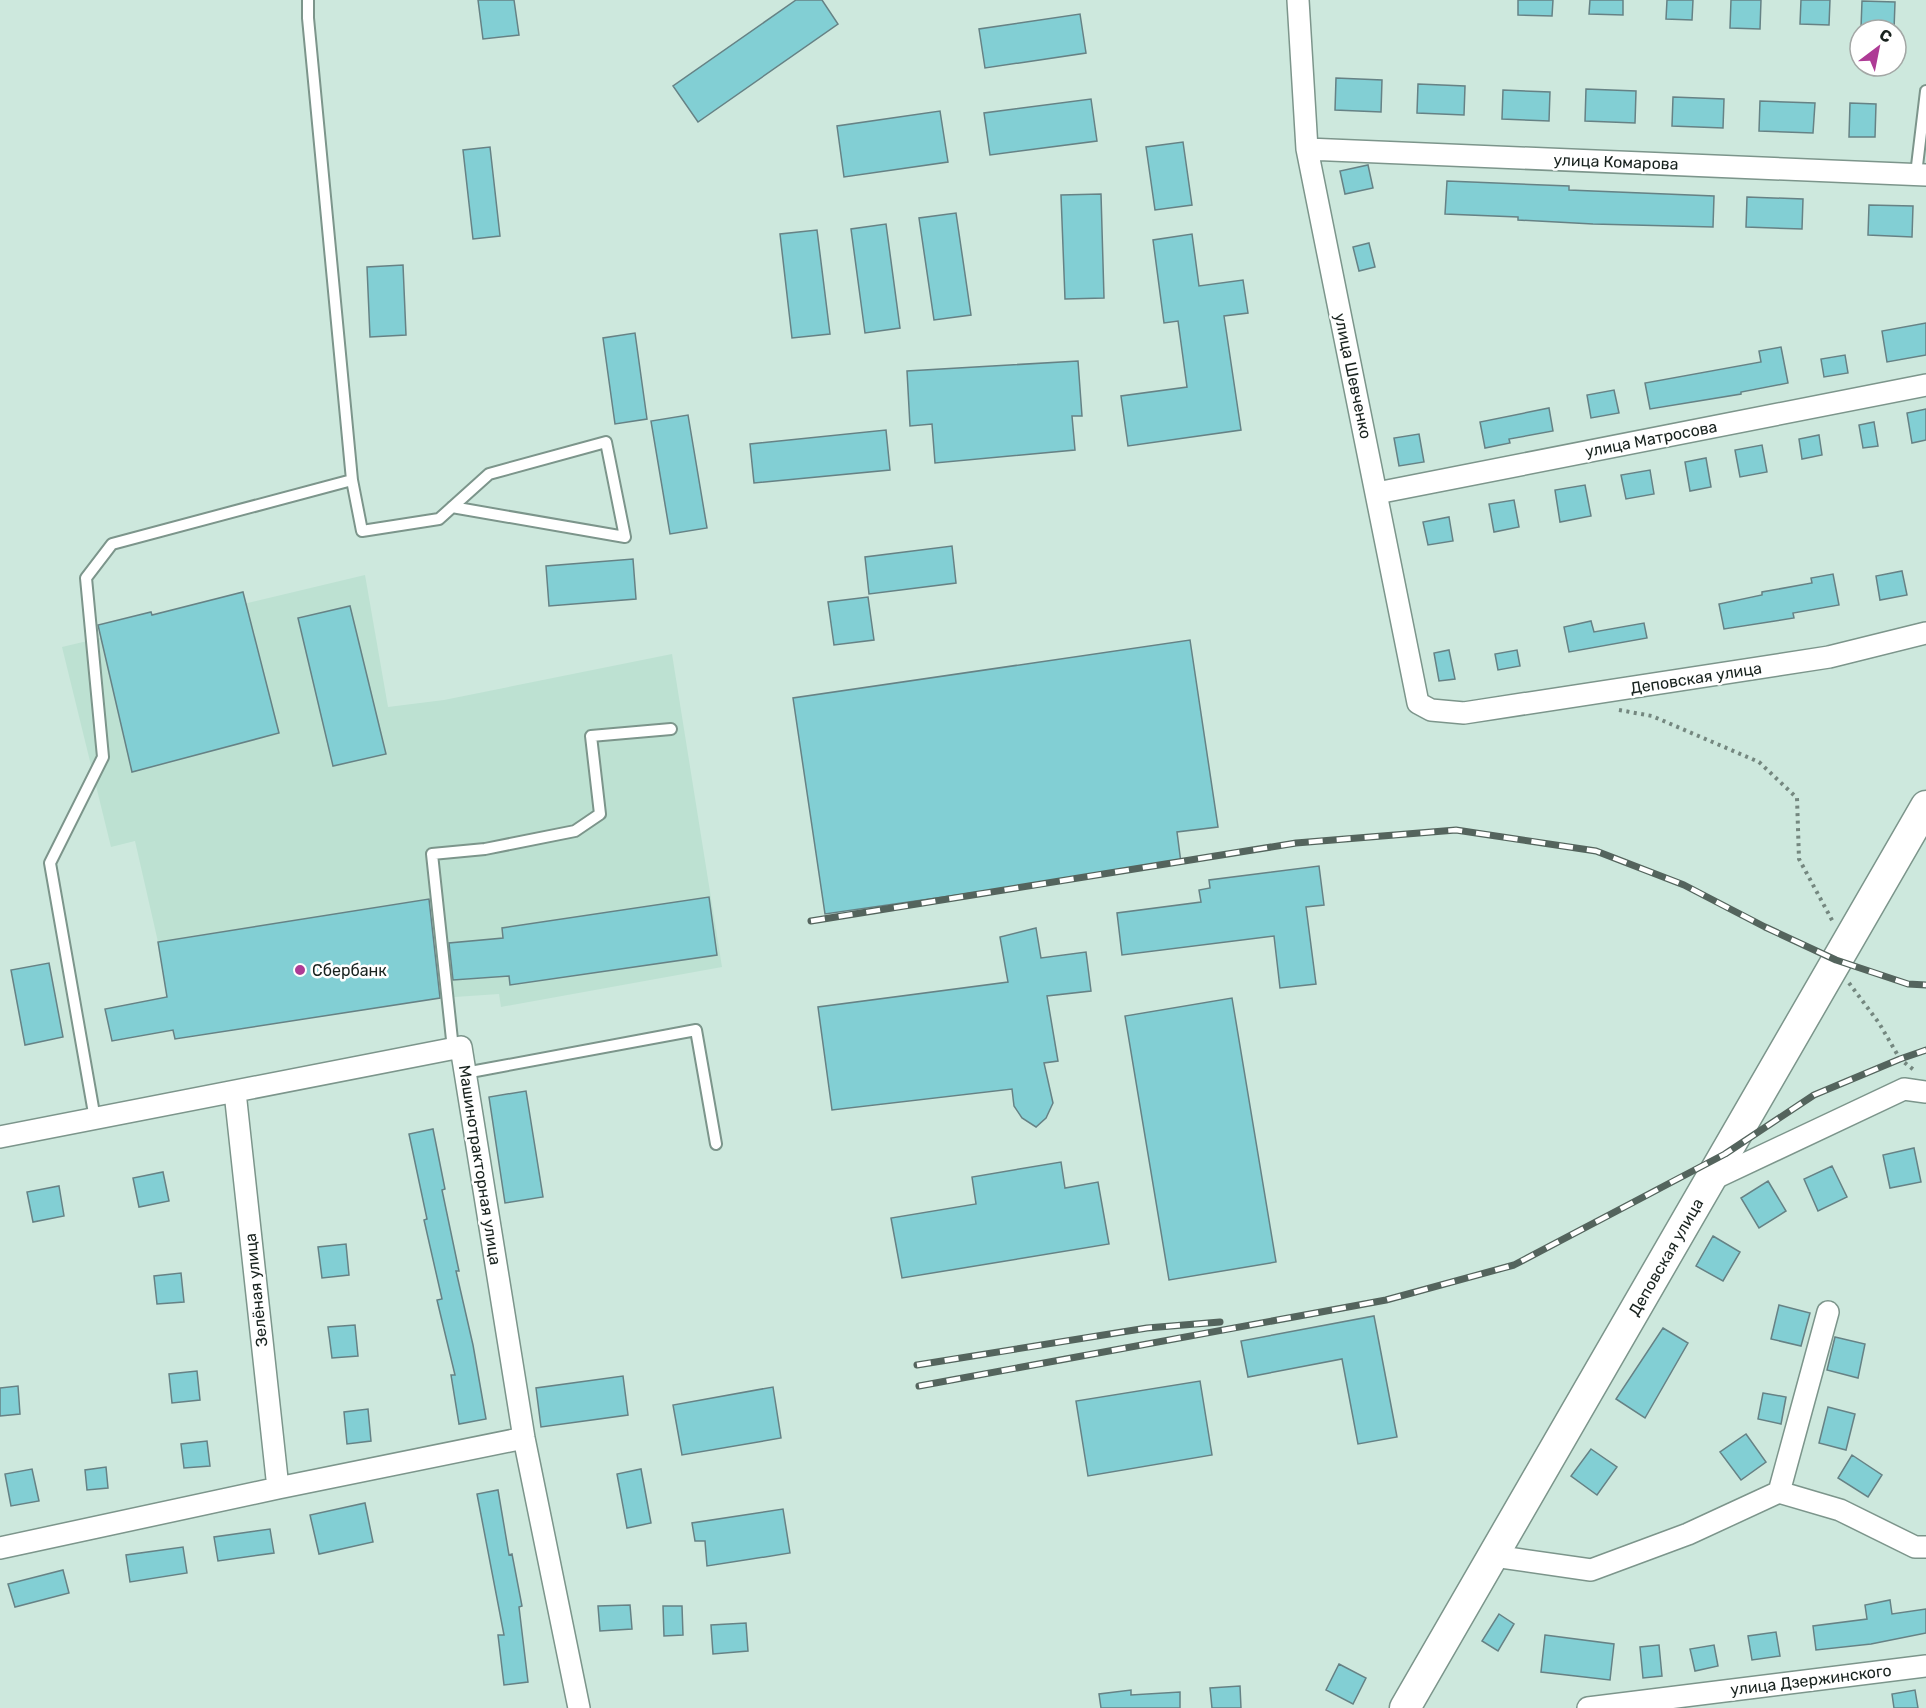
<svg xmlns="http://www.w3.org/2000/svg" width="1926" height="1708" font-family="Rubik,sans-serif">
  <style>
    .built { fill: #bde1d2 }
    .building { fill: #82cfd4; stroke: #668285; stroke-width: 1.5 }
    .lines { fill: none; stroke-linecap: round; stroke-linejoin: round }
    .lane-casing { stroke: #7c958b; stroke-width: 14 }
    .street-casing { stroke: #7c958b; stroke-width: 24 }
    .secondary-casing { stroke: #7c958b; stroke-width: 33 }
    .path { stroke: #74877f; stroke-width: 4; stroke-dasharray: 3 4.5; stroke-linecap: butt }
    .lane { stroke: #fff; stroke-width: 10 }
    .street { stroke: #fff; stroke-width: 21 }
    .secondary { stroke: #fff; stroke-width: 30 }
    .rail-casing { stroke: #54645d; stroke-width: 7 }
    .rail { stroke: #fff; stroke-width: 4.5; stroke-dasharray: 14; stroke-linecap: butt }
    .poi-dot { fill: #ae3b95; stroke: #fff; stroke-width: 2 }
    .labels { text-anchor: middle; dominant-baseline: central; stroke-width: 5; stroke-linejoin: round; paint-order: stroke }
    .street-label { font-size: 16px; fill: #19231f; stroke: #fff }
    .poi-label { font-size: 16px; fill: #19231f; stroke: #fff; text-anchor: start }
  </style>
  <rect width="100%" height="100%" fill="#cde8dd"/>
  <path class="built" d="M365,575L388,707L444,700L672,654L722,967L501,1007L499,994L440,998L428,899L158,942L135,841L111,847L62,647Z"/>
  <path class="building" d="M478,0H514L519,35L483,39Z
    M796,0H822L838,24L698,122L673,86Z
    M1518,0H1553L1552,16L1518,15Z
    M1590,0H1623V15L1589,14Z
    M1667,0H1693L1692,20L1666,19Z
    M1731,0H1761L1760,29L1730,28Z
    M1801,0H1830L1829,25L1800,24Z
    M1862,1L1895,2L1894,30L1861,28Z
    M1080,14L1086,53L985,68L979,29Z
    M1336,78L1382,80L1381,112L1335,110Z
    M1418,84L1465,86L1464,115L1417,113Z
    M1586,89L1636,91L1635,123L1585,121Z
    M1503,90L1550,92L1549,121L1502,119Z
    M1673,97L1724,99L1723,128L1672,126Z
    M1091,99L1097,141L990,155L984,113Z
    M1760,101L1815,103L1813,133L1759,131Z
    M1850,103L1876,104L1875,137H1849Z
    M940,111L948,162L844,177L837,126Z
    M1183,142L1192,205L1155,210L1146,147Z
    M490,147L500,236L473,239L463,150Z
    M1368,165L1373,188L1345,194L1340,171Z
    M1447,181L1569,186V190L1714,196L1713,227L1593,224L1518,220V217L1445,214Z
    M1101,194L1104,298L1065,299L1061,195Z
    M1747,197L1803,199L1802,229L1746,227Z
    M1869,205L1913,206L1912,237L1868,235Z
    M956,213L971,315L934,320L919,218Z
    M886,224L900,328L865,333L851,229Z
    M817,230L830,334L792,338L780,234Z
    M1192,234L1199,286L1243,280L1248,313L1224,316L1241,430L1128,446L1121,396L1187,387L1178,321L1164,323L1153,240Z
    M1369,243L1375,267L1359,271L1353,247Z
    M403,265L406,335L370,337L367,267Z
    M1926,323V355L1887,362L1882,331Z
    M635,333L647,419L615,424L603,338Z
    M1781,347L1788,383L1741,392V394L1650,409L1645,383L1761,362L1759,351Z
    M1845,355L1848,373L1824,377L1821,359Z
    M1078,361L1082,416H1072L1075,450L935,463L932,424L910,426L907,371Z
    M1614,390L1619,413L1591,418L1587,395Z
    M1549,408L1553,431L1509,439L1510,443L1485,448L1480,422Z
    M1926,409V440L1912,443L1907,413Z
    M688,415L707,528L670,534L651,421Z
    M1874,422L1878,446L1863,448L1859,425Z
    M886,430L890,470L754,483L750,444Z
    M1419,434L1424,462L1399,466L1394,438Z
    M1819,435L1822,455L1802,459L1799,439Z
    M1762,445L1767,472L1740,477L1735,450Z
    M1706,458L1711,487L1690,491L1685,462Z
    M1650,470L1654,494L1626,499L1621,475Z
    M1585,485L1591,516L1560,522L1555,490Z
    M1514,500L1519,527L1494,532L1489,504Z
    M1449,517L1453,541L1428,545L1423,522Z
    M952,546L956,583L869,594L865,557Z
    M633,559L636,599L549,606L546,566Z
    M1902,571L1907,595L1880,600L1876,576Z
    M1833,574L1839,605L1793,613L1794,618L1724,629L1719,604L1762,595V592L1812,583L1811,578Z
    M243,592L279,733L132,772L98,625L151,612L152,615Z
    M868,597L874,640L834,645L828,602Z
    M350,606L386,754L333,766L298,618Z
    M1591,621L1594,632L1644,623L1647,638L1569,652L1564,627Z
    M1190,640L1218,827L1177,832L1181,863L825,914L793,698Z
    M1449,650L1455,679L1439,681L1434,653Z
    M1517,650L1520,666L1498,670L1495,654Z
    M1319,866L1324,905L1306,907L1316,984L1280,988L1274,936L1122,955L1117,913L1201,902L1199,890L1210,888L1209,880Z
    M709,897L717,955L510,985L509,976L453,980L449,943L503,938L502,928Z
    M429,899L440,998L175,1039L173,1030L112,1041L105,1009L167,997L158,942Z
    M1036,928L1041,958L1086,952L1091,991L1047,996L1058,1061L1044,1063L1053,1103L1046,1118L1036,1127L1022,1118L1014,1106L1012,1089L832,1110L818,1007L1008,982L1000,937Z
    M49,963L63,1037L25,1045L11,970Z
    M1232,998L1276,1262L1169,1280L1125,1016Z
    M526,1091L543,1197L505,1203L489,1097Z
    M433,1129L445,1189L442,1190L459,1271H456L473,1345L486,1419L459,1424L451,1375H455L437,1300L442,1299L424,1220L427,1219L409,1134Z
    M1914,1148L1921,1182L1890,1188L1883,1155Z
    M1061,1162L1065,1188L1098,1182L1109,1244L902,1278L891,1218L976,1204L972,1177Z
    M1832,1166L1847,1197L1818,1211L1804,1179Z
    M163,1172L169,1201L139,1207L133,1178Z
    M1768,1181L1786,1211L1759,1228L1741,1198Z
    M59,1186L64,1216L33,1222L27,1192Z
    M1713,1236L1740,1252L1723,1281L1696,1266Z
    M346,1244L349,1275L322,1278L318,1247Z
    M181,1273L184,1302L157,1304L154,1276Z
    M1779,1305L1810,1313L1801,1346L1771,1339Z
    M1374,1316L1397,1437L1358,1444L1342,1359L1248,1377L1241,1341Z
    M355,1325L358,1356L332,1358L328,1327Z
    M1663,1328L1688,1343L1645,1418L1616,1399Z
    M1835,1337L1865,1344L1858,1378L1827,1370Z
    M197,1371L200,1400L172,1403L169,1374Z
    M623,1376L628,1415L541,1427L536,1388Z
    M1200,1381L1212,1455L1088,1476L1076,1401Z
    M18,1386L20,1414L0,1416V1388Z
    M773,1387L781,1438L682,1455L673,1405Z
    M1763,1393L1786,1397L1781,1424L1758,1419Z
    M1828,1407L1855,1414L1846,1450L1819,1443Z
    M368,1409L371,1441L347,1444L344,1412Z
    M1746,1434L1766,1462L1741,1480L1720,1452Z
    M207,1441L210,1466L184,1468L181,1444Z
    M1591,1449L1617,1467L1597,1495L1571,1476Z
    M1852,1455L1882,1475L1868,1497L1838,1478Z
    M106,1467L108,1488L87,1490L85,1470Z
    M32,1469L39,1501L11,1506L5,1474Z
    M641,1469L651,1523L627,1528L617,1474Z
    M498,1490L509,1555L512,1554L522,1606L519,1607L528,1682L504,1685L498,1635H504L477,1494Z
    M365,1503L373,1542L319,1554L310,1515Z
    M783,1509L790,1553L707,1566L705,1541H695L692,1523Z
    M270,1529L274,1553L218,1561L214,1537Z
    M183,1547L187,1573L130,1582L126,1555Z
    M63,1570L69,1593L15,1607L8,1584Z
    M1890,1600L1892,1614L1926,1609V1633L1871,1644L1816,1650L1813,1626L1867,1619L1865,1605Z
    M630,1605L632,1629L600,1631L598,1606Z
    M663,1606H682L683,1635L664,1636Z
    M1499,1614L1514,1624L1498,1651L1482,1641Z
    M746,1623L748,1651L713,1654L711,1625Z
    M1776,1632L1780,1656L1752,1660L1748,1636Z
    M1545,1635L1614,1644L1610,1680L1541,1672Z
    M1659,1645L1662,1676L1643,1678L1640,1647Z
    M1714,1645L1718,1666L1695,1671L1690,1649Z
    M1339,1664L1366,1678L1353,1704L1326,1690Z
    M1240,1686L1241,1708H1212L1210,1688Z
    M1131,1690V1695L1180,1692V1708H1101L1099,1694Z
    M1915,1690L1918,1708H1894L1892,1694Z"/>
  <g class="lines">
    <g class="lane-casing">
      <path id="lane" d="M308,0V18L352,480L362,531L439,519L489,474L606,442L625,537L452,507
        M1916,174L1926,91
        M453,1049L432,854L485,849L575,831L600,814L591,736L671,729
        M465,1073L696,1030L716,1144
        M95,1119L50,863L103,757L86,578L112,544L352,480"/>
    </g>
    <g class="street-casing">
      <path id="street" d="M1298,0L1307,149L1418,703L1431,710L1464,713L1829,657L1926,633
        M1307,149L1926,175
        M1377,493L1926,385
        M235,1092L278,1488
        M0,1137L461,1047L524,1438L579,1708
        M1711,1180L1904,1089L1926,1092
        M1779,1492L1828,1312
        M0,1548L278,1488L524,1438
        M1494,1556L1591,1570L1688,1534L1779,1492L1840,1510L1915,1547H1926
        M1588,1708L1926,1666"/>
    </g>
    <g class="secondary-casing">
      <path id="secondary" d="M1405,1708L1926,806"/>
    </g>
    <path class="path" d="M1619,710L1652,716L1759,762L1797,798L1799,859L1833,922
      M1849,983L1879,1023L1900,1059L1914,1070"/>
    <use href="#lane" class="lane"/>
    <use href="#street" class="street"/>
    <use href="#secondary" class="secondary"/>
    <g class="rail-casing">
      <path id="rail" d="M811,921L1296,843L1456,830L1596,851L1684,885L1765,927L1836,960L1908,984L1926,985
        M917,1365L1147,1328L1220,1322
        M919,1386L1386,1300L1514,1265L1725,1154L1814,1095L1900,1059L1926,1050"/>
    </g>
    <use href="#rail" class="rail"/>
  </g>
  <circle class="poi-dot" cx="300" cy="970" r="6"/>
  <g class="labels">
    <g class="street-label">
      <text transform="translate(1616 162) rotate(2)">улица Комарова</text>
      <text transform="translate(1353 376) rotate(78)">улица Шевченко</text>
      <text transform="translate(1651 439) rotate(-11)">улица Матросова</text>
      <text transform="translate(1696 678) rotate(-9)">Деповская улица</text>
      <text transform="translate(480 1165) rotate(81)">Машинотракторная улица</text>
      <text transform="translate(1666 1257) rotate(-60)">Деповская улица</text>
      <text transform="translate(256 1290) rotate(-96)">Зелёная улица</text>
      <text transform="translate(1811 1680) rotate(-7)">улица Дзержинского</text>
    </g>
    <g class="poi-label">
      <text x="312" y="970">Сбербанк</text>
    </g>
  </g>
  <g transform="translate(1878 48) rotate(32)"><circle r="28" fill="#ffffff" stroke="#a3a7a5" stroke-width="1.5"/>
  <path d="M0-4.5L10 22L0 15L-10 22Z" fill="#ae3b95"/>
  <text y="-9" font-size="16" font-weight="bold" text-anchor="middle" fill="#19231f">С</text>
  </g>
</svg>
